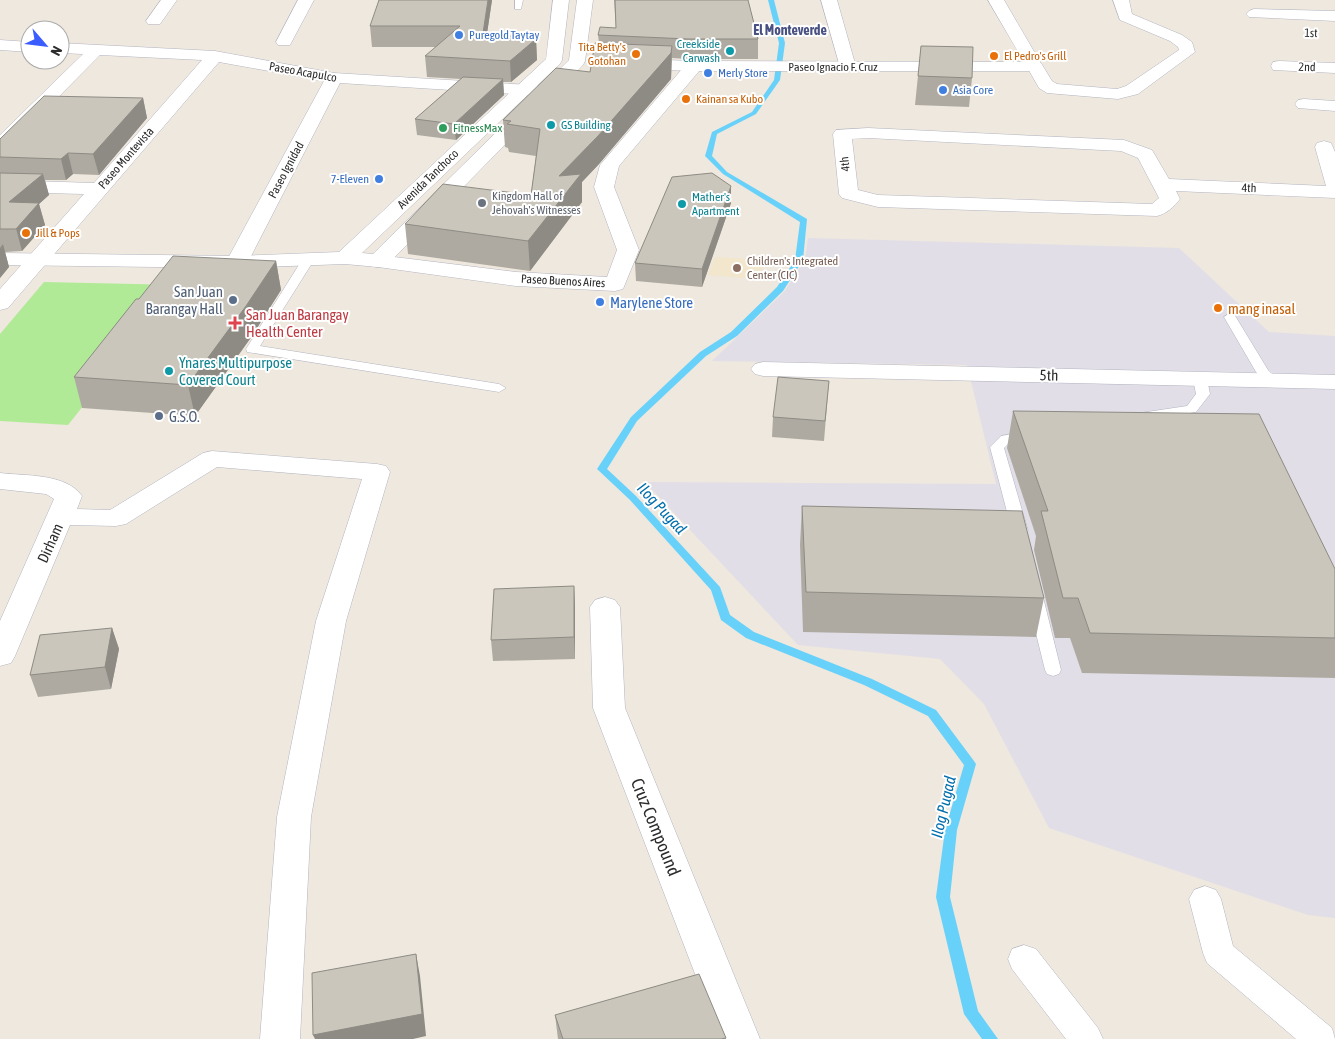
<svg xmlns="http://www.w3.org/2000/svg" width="1335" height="1039" font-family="'Asap Condensed',sans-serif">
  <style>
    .industrial { fill: #e1dee7 }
    .education { fill: #f2e6cc }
    .green { fill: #b1ea96 }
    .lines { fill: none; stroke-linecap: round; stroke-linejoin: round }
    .stream { fill: #68d1fa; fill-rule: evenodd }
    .service-casing { stroke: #b2b4c1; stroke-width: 1 }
    .pedestrian-casing { stroke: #b2b4c1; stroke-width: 1 }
    .minor-casing { stroke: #b2b4c1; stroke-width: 1 }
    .tertiary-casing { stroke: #b2b4c1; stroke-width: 1 }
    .service { fill: #fff; fill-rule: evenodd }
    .pedestrian { fill: #fff; fill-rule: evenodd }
    .minor { fill: #fff; fill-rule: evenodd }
    .tertiary { fill: #fff; fill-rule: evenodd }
    .wall { fill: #aeaaa2 }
    .shaded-wall { fill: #8d8b84 }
    .building { fill: #cac6bc; stroke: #8d8b84 }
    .shop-dot { fill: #3f7fe0; stroke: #fff; stroke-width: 2 }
    .culture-dot { fill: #0f9aa8; stroke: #fff; stroke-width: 2 }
    .food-dot { fill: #e8710a; stroke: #fff; stroke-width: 2 }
    .leisure-dot { fill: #2e9e5b; stroke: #fff; stroke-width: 2 }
    .worship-dot { fill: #6b7280; stroke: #fff; stroke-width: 2 }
    .education-dot { fill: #8d6e63; stroke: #fff; stroke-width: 2 }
    .service-dot { fill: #5c6f8a; stroke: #fff; stroke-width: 2 }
    .health-dot { fill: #e0444e; stroke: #fff; stroke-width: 2 }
    .labels { text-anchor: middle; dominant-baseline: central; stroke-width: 4; stroke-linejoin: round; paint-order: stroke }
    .far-street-label { font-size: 12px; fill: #2c2c2c; stroke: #fff }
    .far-shop-label { font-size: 12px; fill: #366cbe; stroke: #fff; text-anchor: start }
    .far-culture-label { font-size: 12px; fill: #0d838f; stroke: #fff; text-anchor: start }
    .far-food-label { font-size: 12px; fill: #c56008; stroke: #fff; text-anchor: start }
    .far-leisure-label { font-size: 12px; fill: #27864d; stroke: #fff; text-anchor: start }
    .far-worship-label { font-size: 12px; fill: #5b616d; stroke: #fff; text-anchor: start }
    .far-education-label { font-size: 12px; fill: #785e54; stroke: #fff; text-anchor: start }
    .far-neighbourhood-label { font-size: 14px; font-weight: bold; fill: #485182; stroke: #fff }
    .service-label { font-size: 15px; fill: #4e5e75; stroke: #fff; text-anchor: end }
    .shop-label { font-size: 15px; fill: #366cbe; stroke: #fff; text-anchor: start }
    .food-label { font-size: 15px; fill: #c56008; stroke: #fff; text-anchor: start }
    .health-label { font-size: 15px; fill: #be3a42; stroke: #fff; text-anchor: start }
    .culture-label { font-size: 15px; fill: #0d838f; stroke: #fff; text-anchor: start }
    .street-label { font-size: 15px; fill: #2c2c2c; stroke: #fff }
    .water-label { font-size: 16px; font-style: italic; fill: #016eac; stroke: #fff }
    .near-street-label { font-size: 18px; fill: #2c2c2c; stroke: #fff }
  </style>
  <rect width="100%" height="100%" fill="#efe8de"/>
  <path class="industrial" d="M808,238L1179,248L1269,332L1335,336V918L1308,915L1049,828L984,704L940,659L798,645L645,482L996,484L967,365L712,361L784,292L805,260Z"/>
  <path class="education" d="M715,257L767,260L757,279L708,275Z"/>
  <path class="green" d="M44,282L179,285L68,425L0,421V334Z"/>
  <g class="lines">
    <path class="stream" d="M768,0H774L785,43L780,80L756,114L717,134L712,156L727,172L807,219L803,260L783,291L737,336L706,356L637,421L607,469L636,496L720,587L730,615L754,632L872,679L936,710L974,761L976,764L957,830L950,897L978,1011L998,1039H982L964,1014L936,897L945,830L964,765L928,716L864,685L746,638L721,620L711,590L630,500L597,469L631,417L700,352L731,332L777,287L795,260L800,222L723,174L705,156L712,132L752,112L774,80L779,43Z"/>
    <g class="service-casing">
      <path id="service" d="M515,0H523L521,9H515Z
        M308,257L314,260L260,346L499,384L506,388L499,392L247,352L246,349L302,260Z
        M1230,313L1234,314L1268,370L1278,380L1276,383H1266L1256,372L1224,317Z
        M1200,375L1207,379L1210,394L1196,412L1145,420L1140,419L1138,416L1140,413L1187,406L1196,394L1193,379Z
        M1029,431L1036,435L1034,438L1010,442L1004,448L1028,531L1025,534H1015L1012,531L990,447L1001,436Z
        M1035,592L1041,593L1043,597L1061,670L1059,674L1053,676L1047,674L1045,670L1027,597L1029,593Z"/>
    </g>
    <g class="pedestrian-casing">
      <path id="pedestrian" d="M1205,886L1216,890L1221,899L1233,946L1332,1028L1335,1039H1296L1207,963L1203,953L1189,899L1194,890Z
        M1024,945L1036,949L1098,1028L1103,1039H1066L1012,969L1008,959L1012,949Z"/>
    </g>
    <g class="minor-casing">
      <path id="minor" d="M161,0H177L160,24H148L146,21Z
        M298,0H314L290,45H278L276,42Z
        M821,0H837L856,67L854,71H842L840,67Z
        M1113,0H1129L1132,14L1182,35L1192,42L1195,52L1138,94L1118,99L1047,93L1039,88L1027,67L1029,63H1041L1052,81L1057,84L1117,89L1126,86L1179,50L1178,47L1170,41L1120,20Z
        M1254,9L1335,11V21L1249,17L1246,14L1249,11Z
        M0,40L30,42V52L0,50Z
        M60,43L215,51L334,73L546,86L552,87L555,91L552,95L546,96L340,83L248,262L245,267L237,268L229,267L226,262L324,81L219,62L8,308L0,310V289L84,194L0,192V180L94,183L202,60L100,55L7,149L0,151V135L83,54L60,53Z
        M694,61L700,62L702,66L700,70L619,166L614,187L639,250L623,289L615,291L516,286L378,267L370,266L367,261L370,256L378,255L516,272L607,277L617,250L594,187L600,165L688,62Z
        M1279,61L1335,63V73L1273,70L1271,66L1273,62Z
        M1304,99L1335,101V111L1298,108L1295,104L1298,100Z
        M868,128L1124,140L1152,150L1169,179L1326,186L1315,147L1317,143L1324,141L1331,143L1335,152V198L1176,191L1180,199C1174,207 1166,214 1157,216L878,207L842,198L839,194L833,134L836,130ZM868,138L1121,151L1138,158L1159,198L1152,204L878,195L858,190L852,139Z
        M763,362L1335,375V389L763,376L755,374L751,369L755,364Z
        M212,451L377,464L386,466L390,472L346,621L311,817L300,1039H260L277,817L316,621L362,479L217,467L126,524L116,526L70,525L15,656L11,663L0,666V621L54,499L46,494L0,489V473C25,476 66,473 82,496L77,509L110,510L203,453Z
        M605,597L615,600L620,607L625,708L760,1039H720L593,708L590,607L595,600Z"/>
    </g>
    <g class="tertiary-casing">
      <path id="tertiary" d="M553,0H569L562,60L560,64L362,253L373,254L569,60L577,0H593L585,61L583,65L386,266L378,267L345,264L237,268L0,265V253L237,256L339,252L546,59Z
        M988,0H1004L1043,67L1041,71H694L634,69L628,68L626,64L628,60L634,59L694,61L1024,62Z"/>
    </g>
    <use href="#service" class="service"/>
    <use href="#pedestrian" class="pedestrian"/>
    <use href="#minor" class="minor"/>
    <use href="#tertiary" class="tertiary"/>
  </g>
  <path class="wall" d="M492,0L487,33L536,39L537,60L511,82H503L504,95L456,140L417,135L415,119L461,79L427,77L425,56L436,47H372L370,26Z
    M614,0H748L758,39V59H688L672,58L671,79L599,164L582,182V202L530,271L408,254L405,224L531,195L536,156L509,152L508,148L505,147L503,120L590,72L599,43L598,35L616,28Z
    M921,46L972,78L969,107L915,105Z
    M143,98L147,118L99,175L73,174L66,180H45L49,195L39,204L45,225L22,251L5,252L9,267L0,278V139Z
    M731,186V203L702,287L636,281L635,263Z
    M276,261L281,290L252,336L195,416L82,408L74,377L139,299Z
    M829,381L824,441L772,437L773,417Z
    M1013,411L1335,569V678L1082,673L1070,638H1055L1034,550L1036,536L1007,448Z
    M802,506L1044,598L1036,637L803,632L800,545Z
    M574,586L575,607V659L493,661L491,640Z
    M112,628L119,649L111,689L38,697L30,675Z
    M555,1015L726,1038V1039H558Z"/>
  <path class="shaded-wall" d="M488,0H492L484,54L483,33Z
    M536,39L537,60L511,82L510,61Z
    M672,46L671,79L599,164L582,182V202L530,271L528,241L559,176Z
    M503,79L504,95L456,140L454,124Z
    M143,98L147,118L99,175L93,154Z
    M68,153L73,174L66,180L61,159Z
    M43,174L49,195L39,204L45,225L22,251L9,202Z
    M731,186V203L702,287V269Z
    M3,244L9,267L0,278V248Z
    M276,261L281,290L252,336L195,416L188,385Z
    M574,586L575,607V659L574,637Z
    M112,628L119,649L111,689L105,667Z
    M416,954L420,976L426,1036L413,1039H315L313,1035Z"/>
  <path class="building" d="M379,0H488L483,33L536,39L510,61L425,56L460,26H370Z
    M615,0H748L758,39H688L598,35L600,27L616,28Z
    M595,43L672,46L671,53L598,136L559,176L581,174L528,241L405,224L443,184L531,195L540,129L507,124L511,121L503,120L556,68L590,72Z
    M921,46L973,47L972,78L918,76Z
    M463,77L503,79L454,124L415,119Z
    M44,96L143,98L93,154L68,153L61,159L0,157V139Z
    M0,173L43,174L9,202L39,203L16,229H0Z
    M712,173L731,186L702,269L635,263L672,177Z
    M173,256L276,261L246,306L188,385L74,377L136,299H139Z
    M778,377L829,381L825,421L773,417Z
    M1013,411L1259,414L1335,569V638L1090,633L1078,598H1063L1041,511H1048Z
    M802,506L1022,511L1044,598L806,592Z
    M574,586V637L491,640L494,589Z
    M112,628L105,667L30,675L40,635Z
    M416,954L422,1014L313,1035L312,973Z
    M699,974L726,1038L721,1039H563L555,1015Z"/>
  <g class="shop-dot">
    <circle cx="459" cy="35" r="5"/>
    <circle cx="708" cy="73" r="5"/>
    <circle cx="943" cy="90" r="5"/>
    <circle cx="379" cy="179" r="5"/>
    <circle cx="600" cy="302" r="5"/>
  </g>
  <g class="culture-dot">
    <circle cx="730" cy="51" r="5"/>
    <circle cx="551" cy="125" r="5"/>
    <circle cx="682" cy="204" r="5"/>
    <circle cx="169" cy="371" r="5"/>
  </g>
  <g class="food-dot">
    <circle cx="636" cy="54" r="5"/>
    <circle cx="994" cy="56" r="5"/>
    <circle cx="686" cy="99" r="5"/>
    <circle cx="26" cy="233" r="5"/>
    <circle cx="1218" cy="308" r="5"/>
  </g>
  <circle class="leisure-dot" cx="443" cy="128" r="5"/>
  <circle class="worship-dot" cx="482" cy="203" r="5"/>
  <circle class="education-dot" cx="737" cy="268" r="5"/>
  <g class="service-dot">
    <circle cx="233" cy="300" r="5"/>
    <circle cx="159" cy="416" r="5"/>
  </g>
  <path class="health-dot" d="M232.5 315.5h5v5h5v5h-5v5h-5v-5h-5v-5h5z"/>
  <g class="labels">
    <g class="far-street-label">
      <text transform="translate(1311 33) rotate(2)">1st</text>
      <text x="833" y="67">Paseo Ignacio F. Cruz</text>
      <text transform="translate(1307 67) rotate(2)">2nd</text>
      <text transform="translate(303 72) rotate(10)">Paseo Acapulco</text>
      <text transform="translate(126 158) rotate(-49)">Paseo Montevista</text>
      <text transform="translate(845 164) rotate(-96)">4th</text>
      <text transform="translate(286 170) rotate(-62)">Paseo Ignidad</text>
      <text transform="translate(428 179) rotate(-44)">Avenida Tanchoco</text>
      <text transform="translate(1249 188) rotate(2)">4th</text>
      <text transform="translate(563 281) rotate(3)">Paseo Buenos Aires</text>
    </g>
    <g class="far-shop-label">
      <text x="469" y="35">Puregold Taytay</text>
      <text x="718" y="73">Merly Store</text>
      <text x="953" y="90">Asia Core</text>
      <text x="369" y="179" text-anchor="end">7-Eleven</text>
    </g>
    <g class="far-culture-label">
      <text x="720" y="44" text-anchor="end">Creekside<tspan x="720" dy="14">Carwash</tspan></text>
      <text x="561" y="125">GS Building</text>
      <text x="692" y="197">Mather's<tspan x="692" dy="14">Apartment</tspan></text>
    </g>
    <g class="far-food-label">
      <text x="626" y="47" text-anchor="end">Tita Betty's<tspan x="626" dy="14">Gotohan</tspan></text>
      <text x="1004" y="56">El Pedro's Grill</text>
      <text x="696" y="99">Kainan sa Kubo</text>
      <text x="36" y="233">Jill &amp; Pops</text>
    </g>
    <g class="far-leisure-label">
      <text x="453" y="128">FitnessMax</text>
    </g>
    <g class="far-worship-label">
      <text x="492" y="196">Kingdom Hall of<tspan x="492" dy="14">Jehovah's Witnesses</tspan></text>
    </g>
    <g class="far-education-label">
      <text x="747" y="261">Children's Integrated<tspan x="747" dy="14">Center (CIC)</tspan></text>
    </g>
    <g class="far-neighbourhood-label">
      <text x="790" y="30">El Monteverde</text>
    </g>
    <g class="service-label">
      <text x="223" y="291">San Juan<tspan x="223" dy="17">Barangay Hall</tspan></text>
      <text x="169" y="416" text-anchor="start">G.S.O.</text>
    </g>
    <g class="shop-label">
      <text x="610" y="302">Marylene Store</text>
    </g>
    <g class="food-label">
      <text x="1228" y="308">mang inasal</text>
    </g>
    <g class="health-label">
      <text x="246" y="314">San Juan Barangay<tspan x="246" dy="17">Health Center</tspan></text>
    </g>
    <g class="culture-label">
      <text x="179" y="362">Ynares Multipurpose<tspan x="179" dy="17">Covered Court</tspan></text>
    </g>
    <g class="street-label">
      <text transform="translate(1049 375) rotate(1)">5th</text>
      <text transform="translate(50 543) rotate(-66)">Dirham</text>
    </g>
    <g class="water-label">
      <text transform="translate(662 508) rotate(47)">Ilog Pugad</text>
      <text transform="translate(943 807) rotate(-77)">Ilog Pugad</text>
    </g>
    <g class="near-street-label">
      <text transform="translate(656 827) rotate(68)">Cruz Compound</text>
    </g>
  </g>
  <g transform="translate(45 45) rotate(118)"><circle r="24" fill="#ffffff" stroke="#ababab"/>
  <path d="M0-4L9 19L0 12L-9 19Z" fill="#3b5cff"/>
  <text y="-8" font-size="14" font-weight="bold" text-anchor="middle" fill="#2c2c2c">N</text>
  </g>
</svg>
